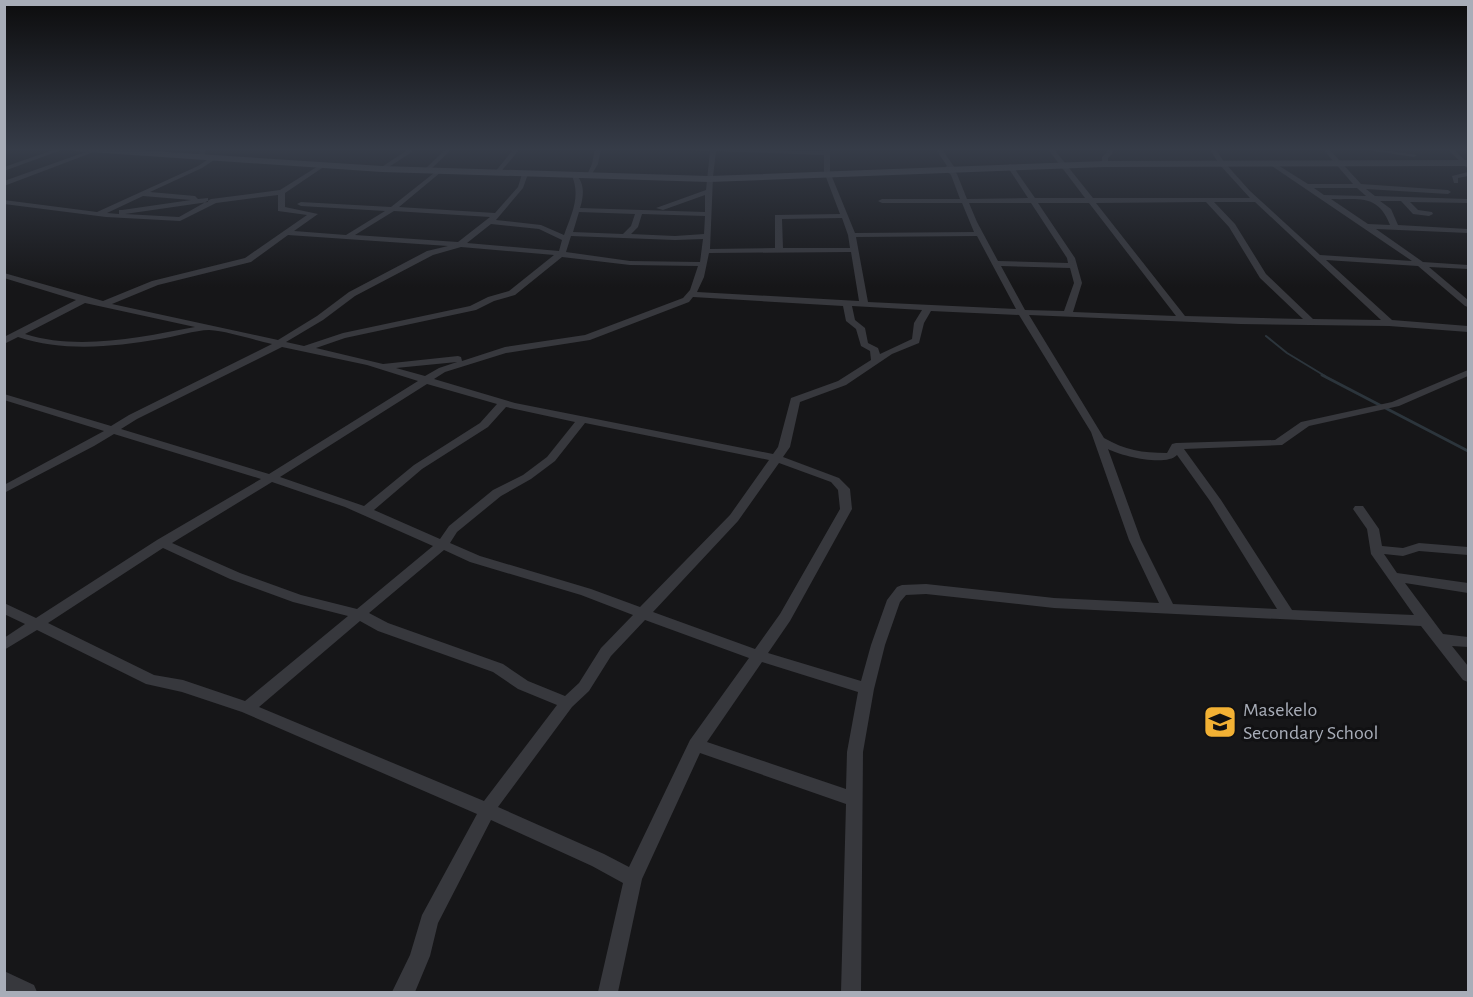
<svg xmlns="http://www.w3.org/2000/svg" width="1473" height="997" font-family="'Alegreya Sans',sans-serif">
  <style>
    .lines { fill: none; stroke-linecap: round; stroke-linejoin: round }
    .stream-far1 { stroke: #2c353c; stroke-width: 2 }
    .stream { stroke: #2c353c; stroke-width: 3 }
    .street { fill: #37383d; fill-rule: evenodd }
    .secondary { fill: #45474d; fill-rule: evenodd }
    .labels { text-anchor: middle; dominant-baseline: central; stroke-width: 6; stroke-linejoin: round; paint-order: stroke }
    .near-poi-label { font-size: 20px; fill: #a8adb8; stroke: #111113; text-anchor: start }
  </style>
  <rect width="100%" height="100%" fill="#161618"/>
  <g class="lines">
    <path class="stream-far1" d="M1266,336L1287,353L1325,376"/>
    <path class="stream" d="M1322,375L1468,451"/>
    <path class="street" d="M59,148H67L4,171V167Z
      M200,148H206L204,159L199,158Z
      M405,148H411L412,152L384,170H380V168L406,151Z
      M447,148H453L429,171H425V169Z
      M506,148H514L519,150L499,174H495V172L512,151Z
      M595,148H601L598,164L590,177H586L592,164Z
      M667,148L824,151V148H830V172L855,233L974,232L962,203H882L878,201L882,199H960L951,175L944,168L947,166L935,148H941L955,168L953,170L957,174L967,199L1028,198L1007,166L1010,164L1012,165L1035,198H1085L1047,148H1053L1093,198H1250L1219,164L1209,148H1215L1224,162L1250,191L1320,255L1412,261L1269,164V162H1273L1308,184H1353L1322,148H1328L1361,184L1448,190L1451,192L1448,194L1366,189L1375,196L1468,199V203L1410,202L1418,210L1432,212L1433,214L1429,216L1413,214L1401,201H1380L1391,209L1398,225L1468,229V233L1376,229L1423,262L1468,265V269L1429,267L1468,300V307L1465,306L1418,266L1326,260L1392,320L1468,326V332L1389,326L1240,324L1029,315L1104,438C1125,450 1142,453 1167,453L1172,444L1176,443L1275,440L1301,422L1392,402L1468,370V376L1399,406L1309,426L1282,445L1184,449L1221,500L1292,610L1414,615L1371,554L1367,529L1353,509L1355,506H1363L1379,529L1382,546L1403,548L1419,543L1468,547V555L1419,551L1403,556L1384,554L1397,573L1468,583V593L1405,583L1443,634L1468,637V647L1452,646L1468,666V682L1463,680L1421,626L1054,608L926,594L906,595L900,602L885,645L874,689L863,752L861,992H841L846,804L700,753L642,879L618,992H598L623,883L592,866L491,820L438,923L430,956L415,992H392L410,955L422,915L477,814L242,712L182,692L146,684L37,630L4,650V638L25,624L4,614V603L36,618L157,540L261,479L114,434L94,446L4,493V485L104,431L4,400V394L111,426L129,415L272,344C254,340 227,331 209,330C196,330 174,337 160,339C113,347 64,352 18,337L4,344V337L76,300L4,278V273L103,301L152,281L245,258L307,215L278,211V195L216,203L180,221L106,217L4,204V200L97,212L198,166L210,158H214V160L202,168L150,192L195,196L198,199L208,198V202L125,214L179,217L211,199L280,190L323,163L325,164V166L285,193V207L318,214L294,231L346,235L385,211L301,206L297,204L301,202L391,207L439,169L441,170V172L399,207L495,213L518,187L522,174L525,172L528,174L523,188L496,220L541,225L564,235C571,215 581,197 572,176L575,174C585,182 584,196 580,208L705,212V195L663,210L656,208L706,190L710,151L670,150ZM716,151L824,155V172L840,214L775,215V248L710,249L713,177ZM1314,188H1357L1366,196L1324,195ZM143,196L191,200L122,210H119V214L107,213ZM1331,199C1360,200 1378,194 1390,225L1368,224ZM1206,202L1229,227L1260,278L1303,319L1185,316L1096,203ZM1214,202H1255L1381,320L1313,319L1266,274L1235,224ZM969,203H1031L1067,258L1068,263L998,261L977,222ZM1038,203H1089L1176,316L1073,312L1082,283L1075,258ZM394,211L490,217L458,242L355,235ZM579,212L635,214L631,226L623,234L573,232ZM642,214L705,216L704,234L675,236L631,234L638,227ZM842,218L848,235L850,248H783L782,219ZM491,224L539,229L562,240L559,251L467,243ZM288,235L448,246L427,251L349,292L317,316L278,340L112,304L158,285L251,262ZM571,236L675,240L703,239L700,262L630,261L566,252ZM977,236L1016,309L868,302L856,237ZM461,247L554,255L509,291L488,297L470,306L343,333L304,346L286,342L323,320L355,296L433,255ZM851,252L859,301L697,292L704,277L709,253ZM562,257L630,265L698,266L690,290L683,298L585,335L505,347L462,361L461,357L458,356L383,364L316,348L345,338L476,310L494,301L515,295ZM1001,266L1070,268L1074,283L1064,311L1025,310ZM693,297L843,306L846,321L856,329L861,346L870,351L871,360L838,381L791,398L778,447L773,454L515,403L434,379L445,372L506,353L590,340L689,302ZM85,303L195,327C141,337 79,351 25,334ZM852,306L922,310L914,323L912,339L880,354L878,348L868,343L865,328L855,320ZM931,311L1019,315L1091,432L1129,540L1159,603L1054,598L926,584L902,585L897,587L887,600L871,645L861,681L768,653L790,621L852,509L850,489L839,478L783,457L790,447L800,402L846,385L892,354L919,343L924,323ZM282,347L367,365L418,381L269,474L121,429L137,419ZM457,362L439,368L425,376L396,368ZM427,384L497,404L480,423L414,465L364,506L280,477ZM506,407L575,422L547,457L523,475L493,490L449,526L440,539L374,510L422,469L488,427ZM585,423L769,460L730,515L640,607L591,589L480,556L450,543L457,532L501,496L531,479L555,461ZM1108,449C1121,456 1166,467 1177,455L1210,501L1277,609L1173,604L1141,540ZM779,463L831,482L838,490L840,509L780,614L755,649L653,612L738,521ZM272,482L345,507L433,546L357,609L301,595L240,573L172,543ZM163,548L230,579L293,602L348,616L245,701L183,680L154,675L48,623ZM444,550L470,562L581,595L633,615L601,648L579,683L565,696L528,681L503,664L388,623L369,613ZM645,620L749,658L690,740L629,867L604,854L498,807L572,707L589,691L611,656ZM360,621L378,631L493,672L518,689L557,705L484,801L259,707ZM762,662L858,692L847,752L846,789L707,742Z
      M1106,148H1112L1113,153L1108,158V164L1105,166L1102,164V157L1107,152Z
      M1354,148H1369L1417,155L1414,157Z
      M1446,148H1452L1468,163V168L1466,167Z
      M94,149L99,150L4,186V181Z
      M1468,172V176L1458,178V183H1454L1452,176Z
      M4,971L34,985L37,992H4Z"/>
    <path class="secondary" d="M71,148H106L382,166L709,176L1105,161L1468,160V166L1105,167L709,182L382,172L75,151Z"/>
  </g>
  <linearGradient id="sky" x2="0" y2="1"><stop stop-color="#0c0c0d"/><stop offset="0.52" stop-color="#363c48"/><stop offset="1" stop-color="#363c48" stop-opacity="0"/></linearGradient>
  <rect width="1473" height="287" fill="url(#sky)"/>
  <defs>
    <g id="school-square" transform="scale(1.725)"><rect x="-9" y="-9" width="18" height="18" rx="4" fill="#f2b134" stroke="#111113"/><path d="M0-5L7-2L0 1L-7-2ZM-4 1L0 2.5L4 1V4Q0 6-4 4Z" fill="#111"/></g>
  </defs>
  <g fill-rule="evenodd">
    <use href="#school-square" x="1220" y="722"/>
  </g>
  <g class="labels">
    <g class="near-poi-label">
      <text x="1243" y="710">Masekelo<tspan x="1243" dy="23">Secondary School</tspan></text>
    </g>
  </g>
  <rect width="1473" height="997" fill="none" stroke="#a8adb8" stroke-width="12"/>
</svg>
